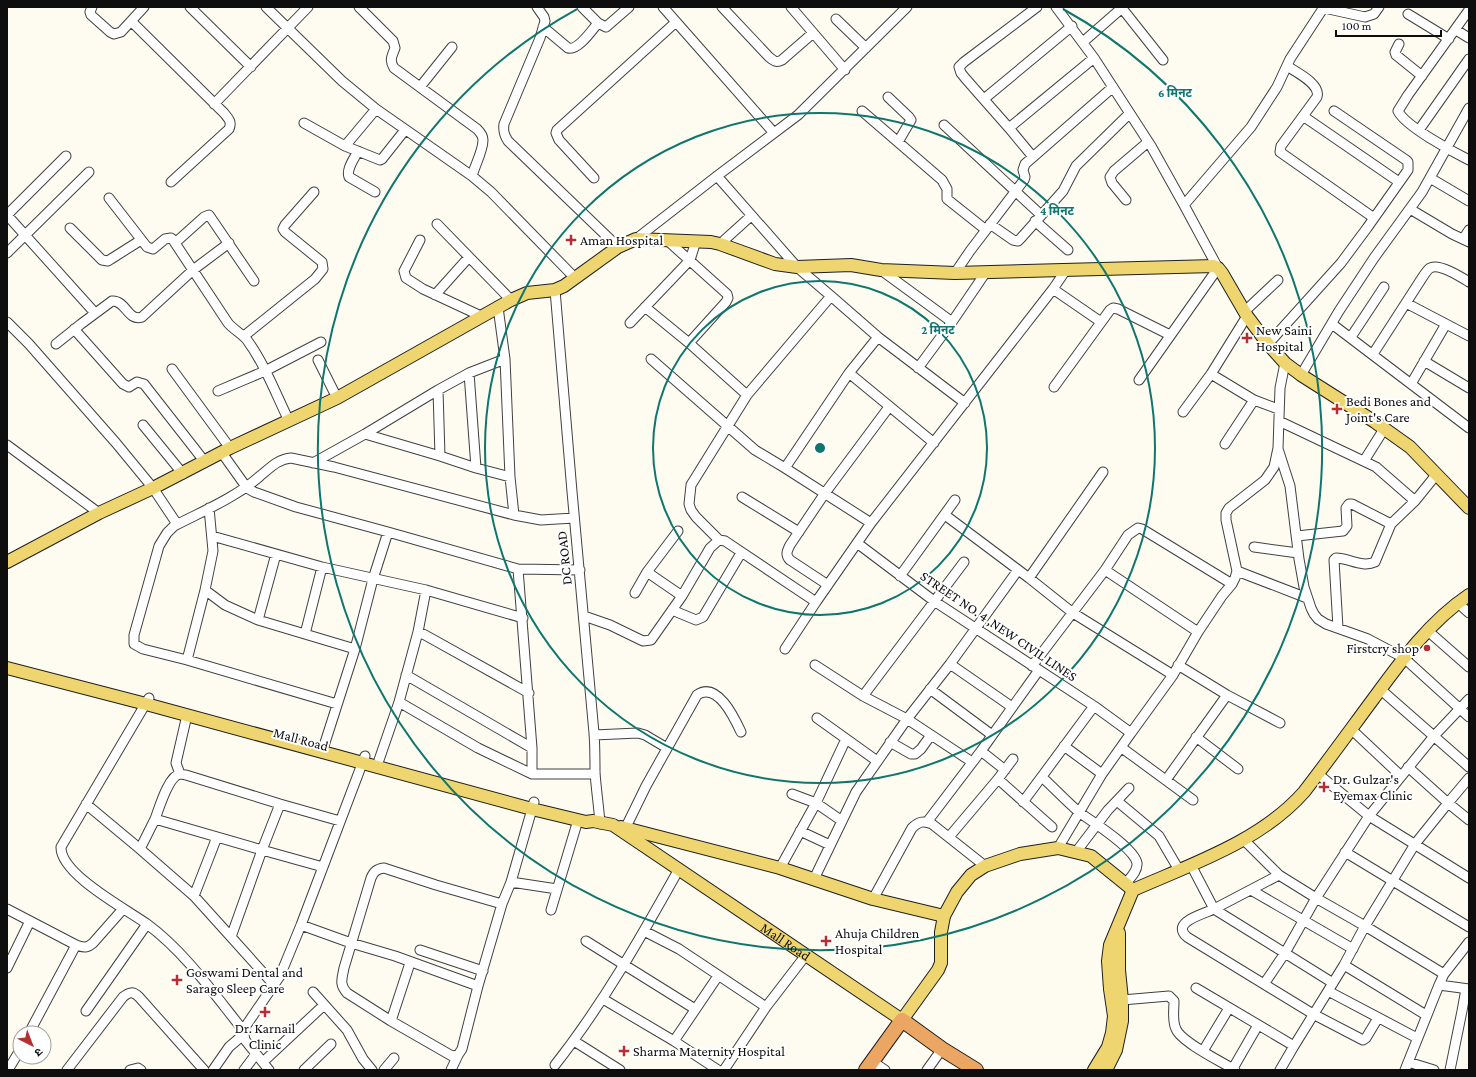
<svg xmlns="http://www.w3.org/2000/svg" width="1476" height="1077" font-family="'Crimson Pro','Noto Sans Devanagari',serif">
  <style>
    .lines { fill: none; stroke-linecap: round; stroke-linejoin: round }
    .minor-casing { stroke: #414141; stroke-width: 11 }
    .major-casing { stroke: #1f1f1f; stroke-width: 14 }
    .highway-casing { stroke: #1f1f1f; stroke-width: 16 }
    .minor { stroke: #fff; stroke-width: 9 }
    .major { stroke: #efd56f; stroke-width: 12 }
    .highway { stroke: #eaa662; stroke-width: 14 }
    .ring { fill: none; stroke: #0f766e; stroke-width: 2 }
    .poi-dot { fill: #b52f30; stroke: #fff; stroke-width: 1.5 }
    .labels { text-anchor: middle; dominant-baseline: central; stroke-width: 4; stroke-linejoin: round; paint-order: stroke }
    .poi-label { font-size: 14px; fill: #0e0e0e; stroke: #fff; text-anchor: start }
    .street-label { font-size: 14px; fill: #0e0e0e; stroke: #fff }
    .centre { fill: #0f766e; stroke: #fff; stroke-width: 2 }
    .ring-label { font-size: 12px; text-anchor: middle; font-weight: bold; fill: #0f766e; stroke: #fff; stroke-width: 4; stroke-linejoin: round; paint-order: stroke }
  </style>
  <rect width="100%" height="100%" fill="#fefcf0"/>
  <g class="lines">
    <g class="minor-casing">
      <path id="minor" d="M92,7L90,12L91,15L110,32L114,34L121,32L144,7
        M190,7L251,67
        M266,7L342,81L376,109L472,176L491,192L575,278
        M359,7L393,41L395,48C392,56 389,60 394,68L477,129C480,132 483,135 483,140C483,151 475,165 472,176
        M537,7L544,17L545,21L540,38L504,124C503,131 504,135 508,141L618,247
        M582,7L598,23L606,27L629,7
        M663,7L774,133
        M722,7L769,57C774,61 776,63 782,60L813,33
        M791,7L845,70
        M1056,7L1094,58L1151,146L1184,205L1218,268L1139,380
        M1121,7L1163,60
        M1324,8L1365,17L1374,14L1379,7
        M1469,10L1408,95L1398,111C1405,126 1453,152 1469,160
        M1408,14L1449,39
        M836,19L866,48
        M131,21L224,113C229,119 232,122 229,129L171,182
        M543,27L568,48C578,51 592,30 598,23
        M1456,30L1469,38
        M1083,42L1123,7
        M1399,44L1395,52L1396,55L1422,76
        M1287,66C1296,72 1321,84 1317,97L1281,146L1280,152L1374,218
        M420,87L452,47
        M888,97L909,117L911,120L898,142
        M984,99L1072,26
        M214,104L308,7
        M862,111L942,180L947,189V199L986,230
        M1303,116L1399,182
        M304,123L345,146L380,160L382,159L405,130
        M944,125L1041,215
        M1009,128L1094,58
        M1419,130L1469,59
        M345,146L376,109
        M358,151C354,159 346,169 349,177L375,192
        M66,156L7,215L95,313
        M1033,157L1009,128L965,78L961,73L959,67L964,62L1037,7
        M717,176L797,267L831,296
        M594,178L559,140L556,133L557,130L676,22
        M1430,178L1469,201
        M109,198L147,247L153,249L165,239L171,238L173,240L228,323C234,330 241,333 247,340C264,363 276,394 289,421
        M1126,200L1112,183L1110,177L1114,171L1148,142
        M1184,205L1251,127L1277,87L1290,59L1324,7
        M1410,209L1452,234L1469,242
        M1035,221L1068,250
        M437,224L511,300
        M990,224L1013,240L1018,241L1021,238L1063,191L1076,166L1129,114
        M70,228L102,260L108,261L111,259L141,240
        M636,239L717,176L798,115L907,7
        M1463,239L1469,230
        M420,240L404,271L406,278L423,289L481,316
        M668,241L727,294L728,298L726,302L689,343
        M175,243L204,217L209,215L254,281
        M720,244L751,216
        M7,253L89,172
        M881,270L952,322
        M1066,270L1053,289L871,523L857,543L934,601L1094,706L1131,733L1173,675L1198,632L1222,596L1232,584L1235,578L1237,571L1226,520V513L1229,508L1265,480L1274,467L1278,448L1280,388L1285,363
        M955,273L970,251L1024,180L1025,177L1023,170L1025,164L1113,87
        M1053,289L1101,322
        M555,290C567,438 580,585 594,733C595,746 595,759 595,772C596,789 599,807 600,824
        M435,295L469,257
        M1406,303L1469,336
        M645,307L689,343L747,395
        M1245,311L1278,280
        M7,322L29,344L116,443L153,488L177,524
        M630,323L690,260L696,241
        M1332,324L1411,384
        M1446,324L1411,384L1469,428
        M74,329L123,384L129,387L137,382L144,384L205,462
        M244,336L315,279L323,269L322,262L285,232L283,229L285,225L314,192
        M1351,337L1384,287
        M56,344L81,324L112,301C126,300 128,322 142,317L193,270L229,243
        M1268,344L1341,263L1367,228L1408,170V162L1406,160L1334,111
        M1373,354L1422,278C1424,275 1427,270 1430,268C1439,263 1461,277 1469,282
        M505,359L510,477L514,515L541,520L574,518
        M651,359L755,450L785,468L871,523
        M318,360L337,398
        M1424,361L1469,388
        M918,368L952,322L986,272
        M172,369L230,448
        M469,373L476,468L510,477
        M849,373L934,443
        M1211,374L1254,400L1278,409
        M1301,375L1339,311L1374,258L1422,192L1469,108
        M1054,387L1110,310L1113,308L1118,309L1170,335
        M438,390L440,456L476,468
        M218,391L265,371L321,342
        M1183,412L1211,374L1247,316
        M1279,421L1376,467L1415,501
        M143,425L183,474
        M365,434L440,456
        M1225,444L1254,400
        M7,445L99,513
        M1278,449L1290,486L1299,559L1304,587L1311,608L1314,614L1318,619L1326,624L1368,639L1404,658L1469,717
        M222,453L247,488L254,492L296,507L388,532
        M1364,461L1384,429
        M313,463L365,434L438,390L469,373L505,359L498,307
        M785,468L849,373L878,337
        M742,497L799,532
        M945,515L1029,578L1073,613L1173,675
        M212,536L322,567L426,590L523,618
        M1297,536L1343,531L1347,526L1346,508L1349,504H1352L1391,524
        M719,540L696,517L691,510L689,504L691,485L747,395L831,296L878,337L965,403
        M1254,547L1298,553
        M518,569L532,748V774
        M1105,570L1198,632
        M1237,571L1307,598
        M647,572L682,596
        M900,576L955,500
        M1029,578L1103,472
        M828,585L790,560C785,555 787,551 790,545L825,493L889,407
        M205,590L225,605L258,620L276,554
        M635,593L647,572L678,531
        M1458,603L1469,613
        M672,610L696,620L703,617L741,553
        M584,616L610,625L643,641L651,640L682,596L710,548L719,540L725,541L816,602L857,543
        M258,620L355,649
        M1338,628L1334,560L1336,558C1349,558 1362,568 1375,562L1391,524L1415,501L1436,475
        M1428,631L1469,667
        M418,632L425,635L529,693
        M305,634L322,567
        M785,649L816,602
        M187,660L205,590L213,551L209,508
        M950,664L1012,707
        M815,665L863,696L907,719L972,762
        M1178,665L1227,695L1280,723
        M1032,666L1105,570L1128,535L1138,528L1142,529L1232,584
        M406,675L532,748
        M930,689L992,735
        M1380,689L1469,767
        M863,696L964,562
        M149,698L61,847C60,874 126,909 147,924C185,952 214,994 243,1030
        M399,702L478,748L532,774H595
        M337,704L187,660L143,649L134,644V635L159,546L167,533L174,526C203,511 235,498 260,476C270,468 278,459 291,458L334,467L514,515
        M817,718L877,761
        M1351,729L1401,776
        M594,735L638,733L645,735L667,748
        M1196,737L1238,769
        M890,742L911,754H915L921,749L931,735
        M1064,746L1102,774
        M1122,748L1193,800
        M981,751L1005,770
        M322,752L355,649L373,579L388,532L518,569L580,570
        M379,760L399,702L418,632L426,590
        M1408,767L1448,803L1469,778
        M180,774L176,763L187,715
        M1318,774L1369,816L1434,736L1469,699
        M1042,777C1055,789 1067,802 1080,813C1093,822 1134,848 1137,863C1138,871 1130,878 1125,884
        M998,779L1052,827
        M1166,780L1227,695
        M792,794L816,803L842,821
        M1117,801L1159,836L1179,870
        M1023,802L1094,706
        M86,804L140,849
        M280,804L262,850L155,819C159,809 168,776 180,774C182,774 184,775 186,775L280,804L340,821
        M155,819L140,849L194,896L231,937
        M1469,820L1448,803L1415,844L1365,926L1316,898L1369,816L1469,878
        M927,822L981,751L1039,670
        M625,829L646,786L697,695C717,681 734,717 741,732
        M800,831L830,845
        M949,837L998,779L1013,759
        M1244,840L1279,875
        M1058,848L1102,774L1131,733
        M1076,852L1108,810L1129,788
        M1345,852L1469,927
        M1191,865L1214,909C1204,914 1170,922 1187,937L1313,1014L1361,1039L1363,1040L1366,1038L1378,1018
        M384,868L436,885L502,904L478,986L462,1049L458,1055L452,1056L391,1021L347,993C339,984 342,979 344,968L371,878C374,871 377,869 384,868Z
        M780,868L816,803L846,739
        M814,879L856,792L907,719L950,664L1018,570
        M511,882L557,889
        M1251,890L1353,949
        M194,896L217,837
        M873,899L912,828C918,822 923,820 932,824L985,866
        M502,904L511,882L534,802
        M7,909L76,945C83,947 86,949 93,943L123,909
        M551,910L578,820
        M301,925L351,943L395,956L478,986
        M644,931L679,949L766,1007
        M586,941L695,1009
        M420,950L483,971
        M1344,965L1365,926L1444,974
        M7,968L30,921
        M1264,984L1285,953L1316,898L1279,875L1214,909L1333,983
        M1439,985L1469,989
        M275,986L231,937L262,850L323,867
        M1196,988L1294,1046L1328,991
        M313,992L347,1030L363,1059L372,1070
        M603,999L674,1041L718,1070
        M1122,1000L1169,996L1174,1001C1174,1010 1172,1021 1176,1029C1181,1042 1222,1062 1235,1070
        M86,1011L147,924
        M391,1021L410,963
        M29,1033L76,945
        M1417,1038L1328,991L1344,965L1426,1015
        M574,1041L620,1070
        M674,1041L718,976
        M1203,1051L1229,1008
        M263,1062L324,1005
        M873,1062L885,1070
        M1408,1062L1434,1070
        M555,1065C603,1004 641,937 679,869
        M8,1070L20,1050
        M67,1070L123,997C129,992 133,991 139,997L204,1070
        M130,1070L138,1068L141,1070
        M213,1070L229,1047L243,1035
        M244,1070L256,1054
        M269,1070L245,1040L243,1030L280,976L301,925L365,756
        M304,1070L331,1044
        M384,1070L394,1058
        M451,1070L458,1055
        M724,1070L766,1007L806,955
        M927,1070L942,1049
        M1232,1070L1258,1025
        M1280,1070L1294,1046
        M1405,1070L1439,985L1444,974L1469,942
        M1450,1070L1462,1011L1466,989"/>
    </g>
    <g class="major-casing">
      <g id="major">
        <path d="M7,562L99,513L153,488L230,448L337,398L511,300L527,293L555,290L564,286L618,247L636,239L711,242L720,244L775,264L797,267L851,265L881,270L955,273L1214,266L1218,268L1222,273L1247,316L1268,344L1285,363L1301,375L1375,422L1410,447L1469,508"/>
        <path id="s1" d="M7,668L146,704L532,809L586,822L593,821L613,825L902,1020L938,970L941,963V932L944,916L957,892L971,875L985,866L1020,854L1058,848L1091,856L1133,890"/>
        <path d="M621,827L780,868L873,899L944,916"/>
        <path d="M1094,1070L1108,1047L1112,1033L1114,1016L1110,989L1108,961L1110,945L1133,890C1192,864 1261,841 1304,792C1328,761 1351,729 1374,698C1401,661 1430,621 1469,595"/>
        <path d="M1106,1070L1116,1050L1122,1021V1000L1119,970V933"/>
      </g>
    </g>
    <g class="highway-casing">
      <path id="highway" d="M866,1070L902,1020L942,1049L976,1070"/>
    </g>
    <use href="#minor" class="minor"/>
    <use href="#major" class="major"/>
    <use href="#highway" class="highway"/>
  </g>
  <g class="ring">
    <circle cx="820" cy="448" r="167"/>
    <circle cx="820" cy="448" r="335"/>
    <path d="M1063 9A502 502 0 1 1 577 9"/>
  </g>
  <g class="poi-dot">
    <path d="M569 234h4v4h4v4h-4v4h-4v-4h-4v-4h4z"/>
    <path d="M1245 332h4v4h4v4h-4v4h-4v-4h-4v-4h4z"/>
    <path d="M1335 403h4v4h4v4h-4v4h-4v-4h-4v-4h4z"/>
    <circle cx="1427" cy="648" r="4"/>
    <path d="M1322 781h4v4h4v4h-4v4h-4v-4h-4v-4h4z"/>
    <path d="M824 935h4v4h4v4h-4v4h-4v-4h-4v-4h4z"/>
    <path d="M175 974h4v4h4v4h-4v4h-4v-4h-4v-4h4z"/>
    <path d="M263 1006h4v4h4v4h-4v4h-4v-4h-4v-4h4z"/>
    <path d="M622 1045h4v4h4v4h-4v4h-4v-4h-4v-4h4z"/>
  </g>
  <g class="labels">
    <g class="poi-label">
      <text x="580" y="240">Aman Hospital</text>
      <text x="1256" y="330">New Saini<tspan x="1256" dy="16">Hospital</tspan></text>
      <text x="1346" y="401">Bedi Bones and<tspan x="1346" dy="16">Joint's Care</tspan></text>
      <text x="1419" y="648" text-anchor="end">Firstcry shop</text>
      <text x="1333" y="779">Dr. Gulzar's<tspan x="1333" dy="16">Eyemax Clinic</tspan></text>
      <text x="835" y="933">Ahuja Children<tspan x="835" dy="16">Hospital</tspan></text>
      <text x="186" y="972">Goswami Dental and<tspan x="186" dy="16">Sarago Sleep Care</tspan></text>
      <text x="265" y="1028" text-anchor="middle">Dr. Karnail<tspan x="265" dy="16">Clinic</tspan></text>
      <text x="633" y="1051">Sharma Maternity Hospital</text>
    </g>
    <g class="street-label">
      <text transform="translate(564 558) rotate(-96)">DC ROAD</text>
      <text transform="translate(999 626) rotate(34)">STREET NO. 4 ,NEW CIVIL LINES</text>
      <text transform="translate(301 739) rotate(15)">Mall Road</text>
      <text stroke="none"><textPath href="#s1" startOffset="835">Mall Road</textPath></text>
    </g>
  </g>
  <circle cx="820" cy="448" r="6" class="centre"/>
  <g class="ring-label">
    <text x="1175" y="97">6 मिनट</text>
    <text x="1057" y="215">4 मिनट</text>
    <text x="938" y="334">2 मिनट</text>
  </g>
  <rect width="1476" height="1077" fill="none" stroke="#0e0e0e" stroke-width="16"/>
  <g transform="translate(32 1045) rotate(138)"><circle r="19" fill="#ffffff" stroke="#9f9f9f"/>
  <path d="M0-3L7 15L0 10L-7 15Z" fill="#b52f30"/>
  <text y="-6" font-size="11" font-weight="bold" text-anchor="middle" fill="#0e0e0e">उ</text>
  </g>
  <path d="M1336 30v6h105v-6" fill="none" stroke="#0e0e0e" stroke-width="2"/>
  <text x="1342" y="30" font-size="12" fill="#0e0e0e" stroke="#ffffff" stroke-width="3" paint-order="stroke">100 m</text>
</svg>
